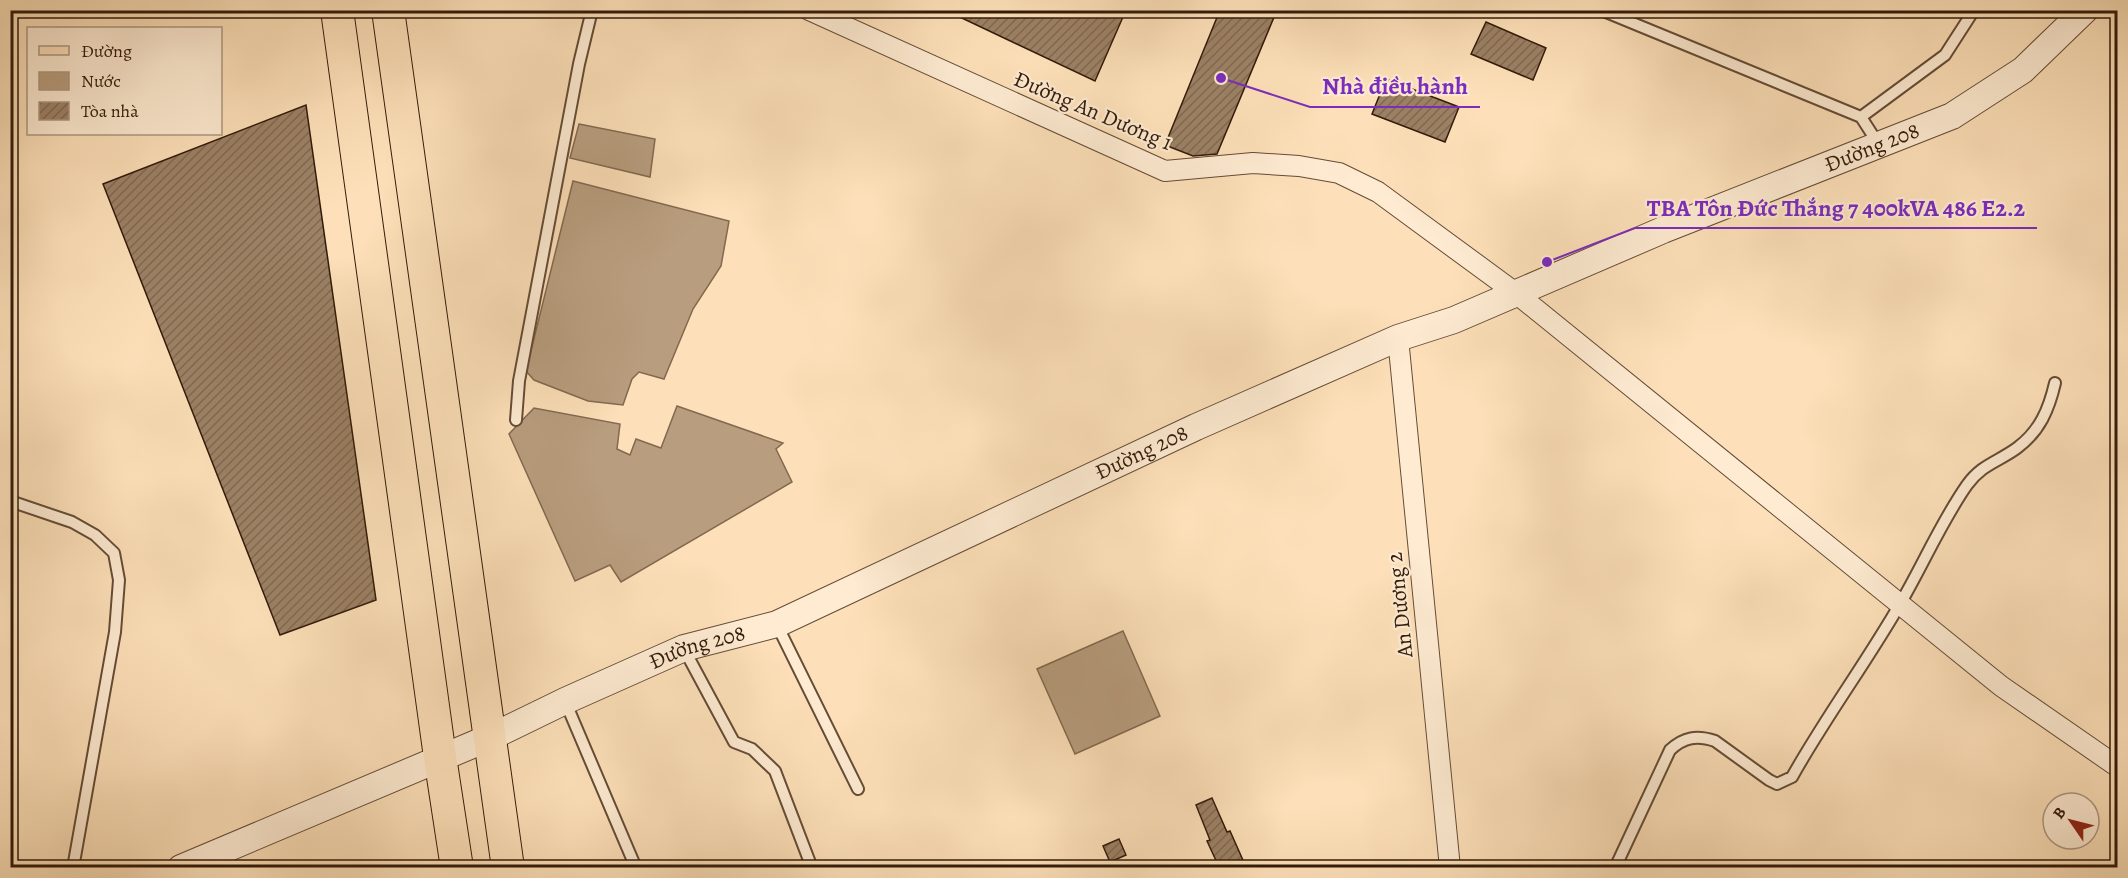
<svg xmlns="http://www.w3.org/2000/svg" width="2128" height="878" font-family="Alegreya,serif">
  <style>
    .water { fill: #b89d7e; stroke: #826950; stroke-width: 1.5 }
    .building { fill: url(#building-hatch); stroke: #321b0a; stroke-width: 1.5 }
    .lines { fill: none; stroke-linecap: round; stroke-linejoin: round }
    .service-casing { stroke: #654c36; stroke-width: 14 }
    .minor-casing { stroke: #654c36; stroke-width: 22 }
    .tertiary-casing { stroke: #654c36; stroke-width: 28 }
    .primary-casing { stroke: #321b0a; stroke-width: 34 }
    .service { stroke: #feebd2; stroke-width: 10 }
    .minor { stroke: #feebd2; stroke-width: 20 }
    .tertiary { stroke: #feebd2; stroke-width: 26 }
    .primary { stroke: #fde0b9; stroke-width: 32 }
    .labels { text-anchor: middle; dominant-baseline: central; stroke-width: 4.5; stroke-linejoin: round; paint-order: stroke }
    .street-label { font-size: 22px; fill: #321b0a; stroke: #feebd2 }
    .leader { fill: none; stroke: #7b2cbf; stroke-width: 2 }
    .callout-dot { fill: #7b2cbf; stroke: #feebd2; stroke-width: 2 }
    .callout-label { font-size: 24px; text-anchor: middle; font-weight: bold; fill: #7b2cbf; stroke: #feebd2; stroke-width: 4.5; stroke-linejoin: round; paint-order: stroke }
  </style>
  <defs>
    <pattern id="building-hatch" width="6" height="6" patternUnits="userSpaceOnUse" patternTransform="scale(1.5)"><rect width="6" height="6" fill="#9c8165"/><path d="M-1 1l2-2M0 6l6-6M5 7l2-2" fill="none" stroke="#806951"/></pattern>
  </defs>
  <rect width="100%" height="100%" fill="#fde0b9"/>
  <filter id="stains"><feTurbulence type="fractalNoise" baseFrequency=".00333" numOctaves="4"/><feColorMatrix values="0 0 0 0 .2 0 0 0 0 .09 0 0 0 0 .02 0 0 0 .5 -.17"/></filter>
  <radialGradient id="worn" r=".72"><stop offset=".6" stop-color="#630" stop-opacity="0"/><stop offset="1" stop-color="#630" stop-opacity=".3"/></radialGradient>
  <path class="water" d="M579,124L655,139L650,177L570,158Z
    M573,181L729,221L721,266L693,309L664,379L639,372L632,379L623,405L588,401L534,380L526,371Z
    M677,406L783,443L776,449L792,482L621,582L610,565L575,581L509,434L534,408L620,424L617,449L630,455L636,439L661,448Z
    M1123,631L1160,716L1075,754L1037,669Z"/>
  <path class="building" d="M945,10H1126L1095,81Z
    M1220,10H1277L1217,154L1193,156L1165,145Z
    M1486,22L1546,48L1533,80L1471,54Z
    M1386,79L1459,107L1445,142L1372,114Z
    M306,105L376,600L280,635L103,184Z
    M1212,798L1227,832L1230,831L1246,867H1219L1207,841L1210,840L1196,805Z
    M1119,839L1126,855L1110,862L1103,846Z"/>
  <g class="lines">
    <g class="service-casing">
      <path id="service" d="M1601,10L1861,117L1879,145
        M1861,117L1945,55L1974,10
        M516,420L519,381L579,64L592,10
        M10,501L72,522L95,535L114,553L119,580L115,632L73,868
        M777,625L858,789
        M684,649L734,742L752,749L775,771L812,868
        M565,701L636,868
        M2112,764L2118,749
        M1615,868L1670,750C1684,737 1697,735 1715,741L1769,780L1777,784L1792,777C1825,718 1866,663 1900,604C1923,565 1941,522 1967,485C1982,464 1998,462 2017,448C2040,431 2049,409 2055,383"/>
    </g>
    <g class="minor-casing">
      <path id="minor" d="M809,10L1165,171L1253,163L1299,166L1339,173L1378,192L1517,294L2001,686L2118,767
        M1398,338L1450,868"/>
    </g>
    <g class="tertiary-casing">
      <g id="tertiary">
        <path id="s1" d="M181,868L491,737L565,701L684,648L777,624L1196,427L1398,338L1454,320L1663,230L1952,116L2023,70L2085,10"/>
      </g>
    </g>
    <g class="primary-casing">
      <path id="primary" d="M337,10L440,757L457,868
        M388,10L508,868"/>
    </g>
    <use href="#service" class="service"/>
    <use href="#minor" class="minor"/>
    <use href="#tertiary" class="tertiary"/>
    <use href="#primary" class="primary"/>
  </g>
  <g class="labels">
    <g class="street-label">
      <text transform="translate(1093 111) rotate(23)">Đường An Dương 1</text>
      <text stroke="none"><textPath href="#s1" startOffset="1840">Đường 208</textPath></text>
      <text stroke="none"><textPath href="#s1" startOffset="1048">Đường 208</textPath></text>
      <text transform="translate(1400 605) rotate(-96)">An Dương 2</text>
      <text stroke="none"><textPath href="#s1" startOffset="562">Đường 208</textPath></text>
    </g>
  </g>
  <path class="leader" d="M1221 78L1310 107H1480M1547 262L1635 228H2037"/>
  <g class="callout-dot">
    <circle cx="1221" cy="78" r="6"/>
    <circle cx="1547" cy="262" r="6"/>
  </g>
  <g class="callout-label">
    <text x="1395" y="94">Nhà điều hành</text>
    <text x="1836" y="216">TBA Tôn Đức Thắng 7 400kVA 486 E2.2</text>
  </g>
  <rect width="2128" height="878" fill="none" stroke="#fde0b9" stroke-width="36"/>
  <rect x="12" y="12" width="2104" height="854" fill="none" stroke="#321b0a" stroke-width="3"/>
  <rect x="18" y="18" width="2092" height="842" fill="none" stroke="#321b0a" stroke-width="1.5"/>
  <rect x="27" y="27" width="195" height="108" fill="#feebd2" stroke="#ac9882" stroke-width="1.5"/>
  <rect x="39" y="46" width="30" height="9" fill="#fde0b9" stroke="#ac9882" stroke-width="1.5"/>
  <text x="81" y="57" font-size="18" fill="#321b0a">Đường</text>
  <rect x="39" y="72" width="30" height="18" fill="#b89d7e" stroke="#ac9882" stroke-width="1.5"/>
  <text x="81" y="87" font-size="18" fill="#321b0a">Nước</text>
  <rect x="39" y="102" width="30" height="18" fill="url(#building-hatch)" stroke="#ac9882" stroke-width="1.5"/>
  <text x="81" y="117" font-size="18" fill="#321b0a">Tòa nhà</text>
  <g transform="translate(2071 821) rotate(305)"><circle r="28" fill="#feebd2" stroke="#ac9882" stroke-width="1.5"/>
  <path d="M0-4.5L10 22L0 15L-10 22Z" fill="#8f2418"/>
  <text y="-9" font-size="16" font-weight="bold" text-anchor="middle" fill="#321b0a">B</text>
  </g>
  <rect width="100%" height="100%" filter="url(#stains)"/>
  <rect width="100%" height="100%" fill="url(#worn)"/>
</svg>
